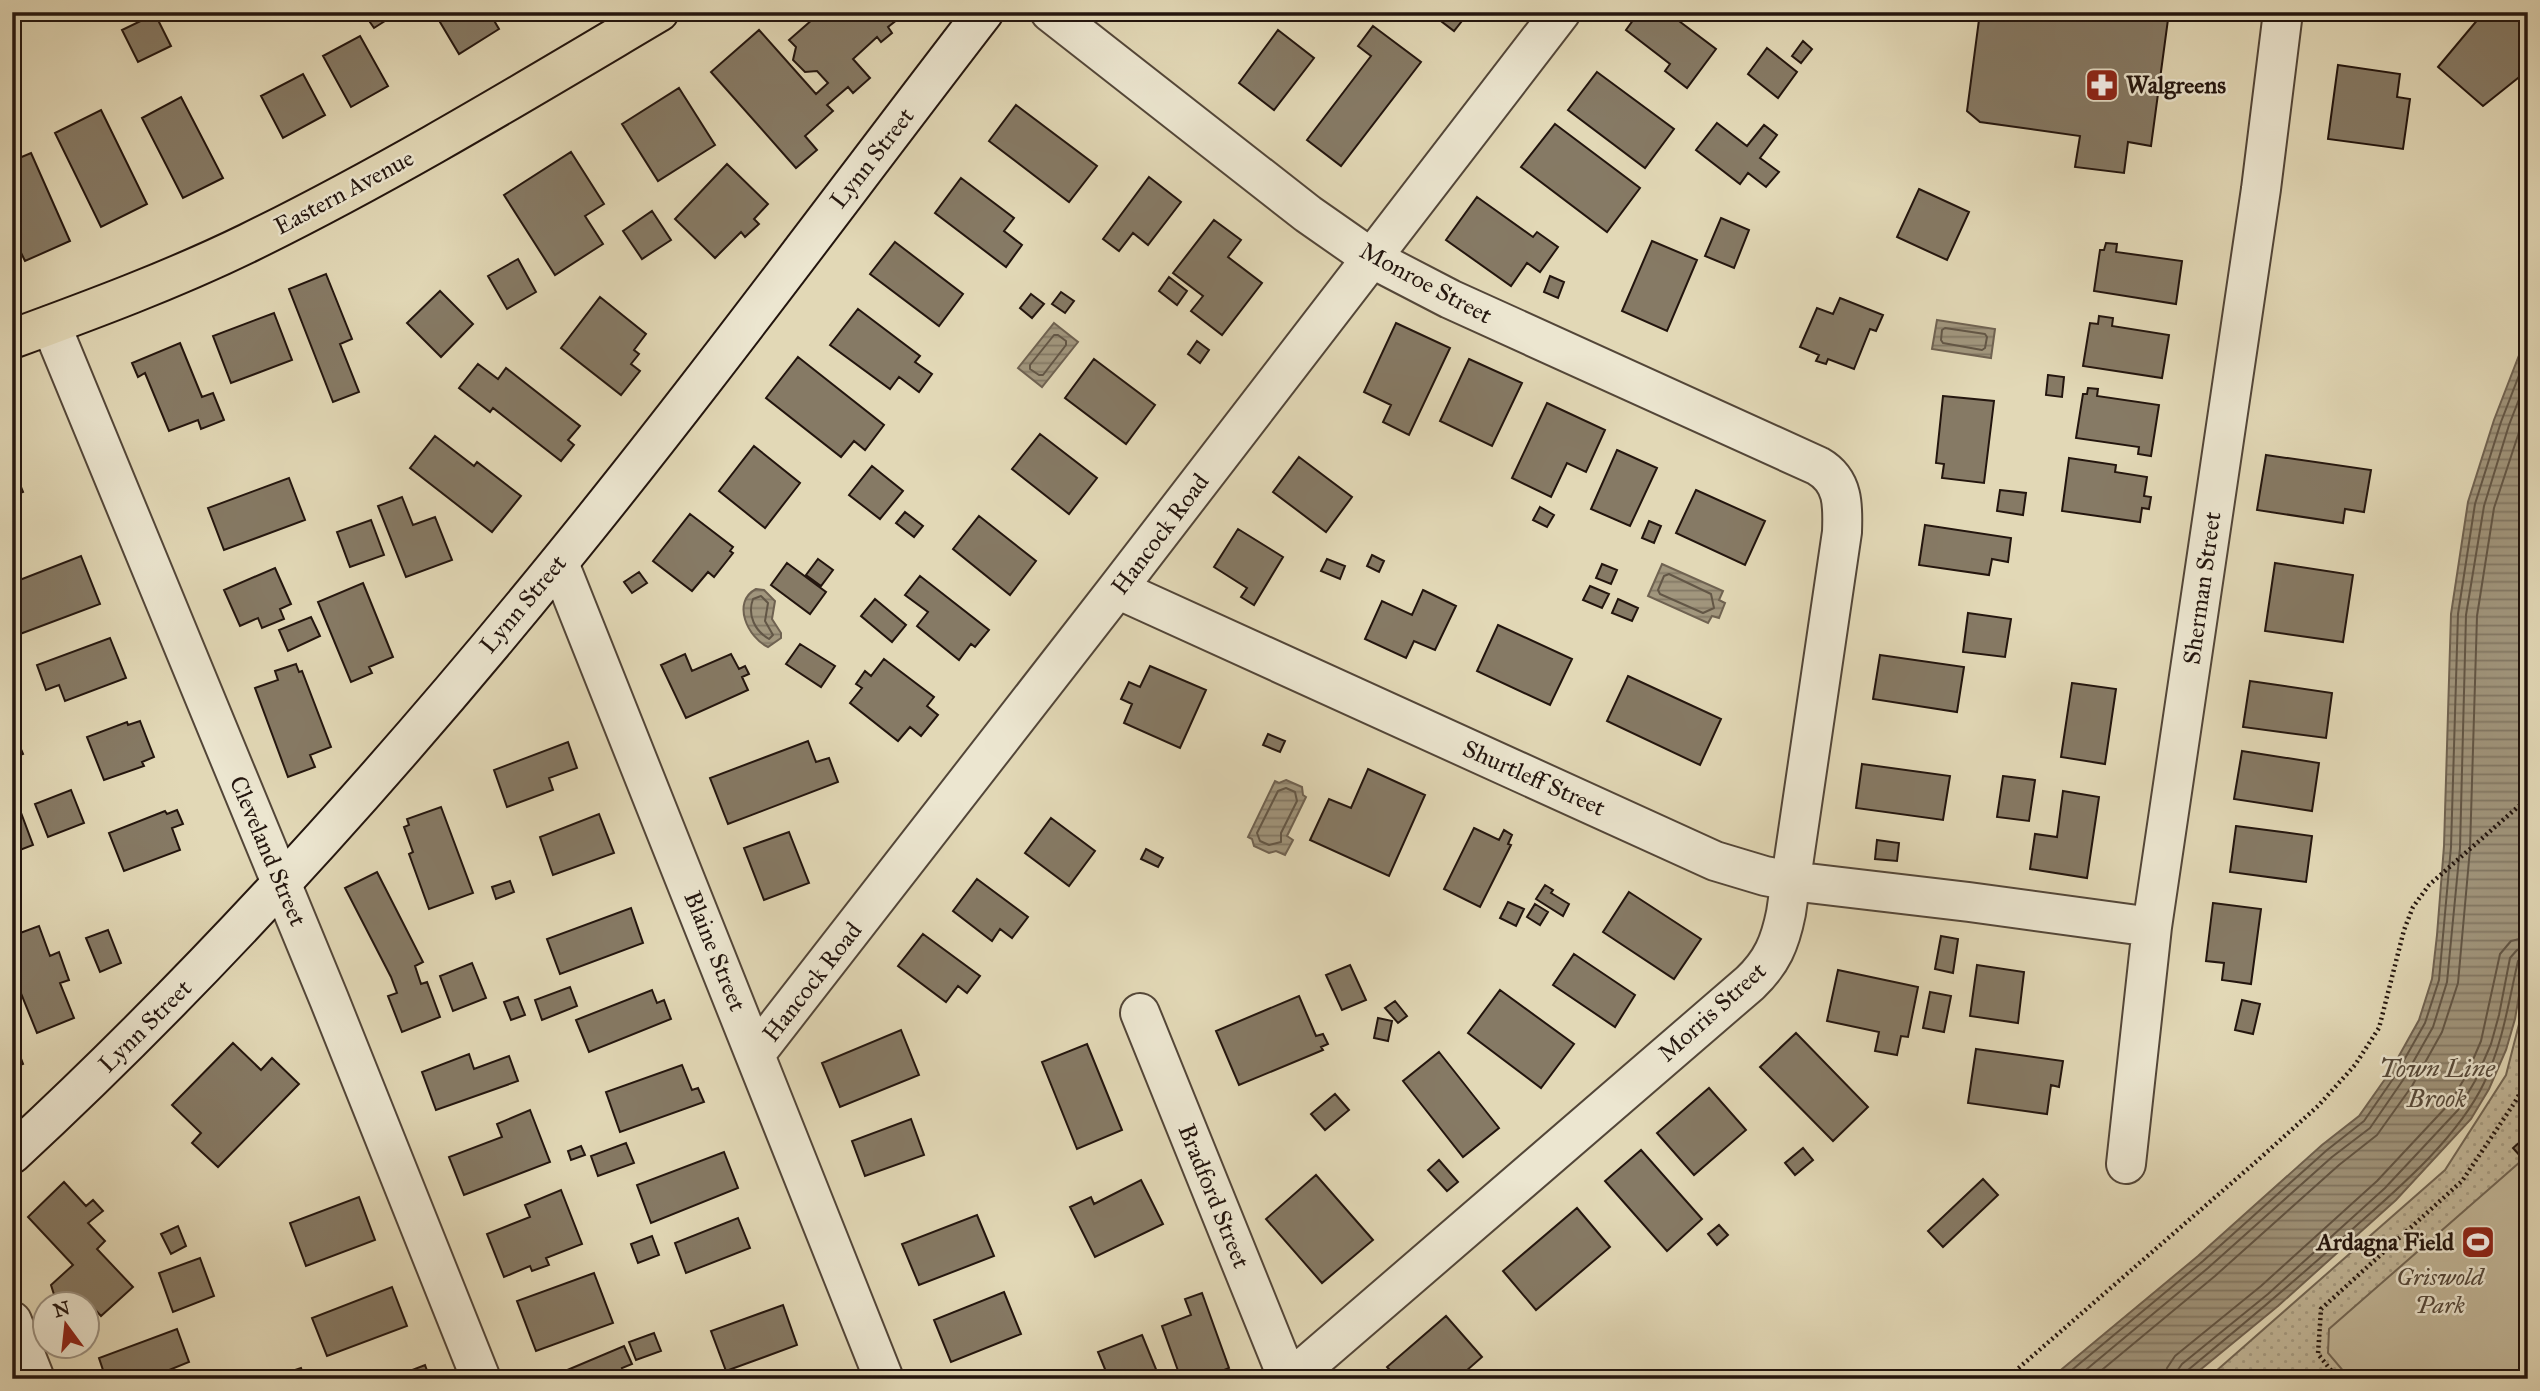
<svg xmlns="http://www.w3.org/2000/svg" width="2540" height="1391" font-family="'IM FELL Great Primer',serif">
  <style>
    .green { fill: url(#green-dots); stroke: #726654; stroke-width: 2 }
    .pitch { fill: #c2b799; stroke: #726654; stroke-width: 2 }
    .water { fill: url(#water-rules); stroke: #6f6251; stroke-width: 2 }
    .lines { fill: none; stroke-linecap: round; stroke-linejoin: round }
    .shore { stroke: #625646; stroke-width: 2 }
    .building { fill: #867a65; stroke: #23150e; stroke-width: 2 }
    .minor-casing { stroke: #534638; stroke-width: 42 }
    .secondary-casing { stroke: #23150e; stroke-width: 42 }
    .primary-casing { stroke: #23150e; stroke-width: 42 }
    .path { stroke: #23150e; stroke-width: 4.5; stroke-dasharray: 2 3.5; stroke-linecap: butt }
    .minor { stroke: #ece6d0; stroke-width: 38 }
    .secondary { stroke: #ece6d0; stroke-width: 38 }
    .primary { stroke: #e2d8b6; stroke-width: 38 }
    .labels { text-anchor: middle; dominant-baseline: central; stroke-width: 5; stroke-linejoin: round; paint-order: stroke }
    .poi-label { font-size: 24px; font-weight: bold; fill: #23150e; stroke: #ece6d0; text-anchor: start }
    .street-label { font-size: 24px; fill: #23150e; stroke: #ece6d0 }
    .park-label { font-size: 24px; font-style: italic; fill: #534638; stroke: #ece6d0 }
    .water-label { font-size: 26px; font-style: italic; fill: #55493a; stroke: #ece6d0 }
  </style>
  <defs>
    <pattern id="green-dots" width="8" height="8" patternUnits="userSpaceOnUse" patternTransform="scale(1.75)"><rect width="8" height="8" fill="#c2b799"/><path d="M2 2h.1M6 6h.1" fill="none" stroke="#a69c83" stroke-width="1.8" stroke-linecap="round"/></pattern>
    <pattern id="water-rules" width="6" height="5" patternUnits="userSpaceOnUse" patternTransform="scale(1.75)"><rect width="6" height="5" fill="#a1967d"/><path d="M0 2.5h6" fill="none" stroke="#837965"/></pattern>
  </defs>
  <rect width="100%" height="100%" fill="#e2d8b6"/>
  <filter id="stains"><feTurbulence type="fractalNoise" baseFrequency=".00286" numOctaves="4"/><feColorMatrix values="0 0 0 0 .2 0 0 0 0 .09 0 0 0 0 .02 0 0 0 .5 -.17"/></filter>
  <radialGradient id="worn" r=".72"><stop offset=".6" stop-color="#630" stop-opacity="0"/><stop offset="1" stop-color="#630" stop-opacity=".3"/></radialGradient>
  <path class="green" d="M2528,989V1379H2207L2445,1170L2506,1075Z"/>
  <path class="pitch" d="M2528,1155V1379H2350L2328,1353L2329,1329Z"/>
  <path class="water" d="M1937,320L1995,329L1991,358L1932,349Z
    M1054,323L1078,342L1042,387L1018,368Z
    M2528,332V927L2526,955L2515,1019L2506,1050L2489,1089L2471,1119L2396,1200L2278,1306L2189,1379H2050L2198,1256L2322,1145L2359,1116L2390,1072L2419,1020L2432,979L2437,935L2444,846L2451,614L2468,502L2494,420Z
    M1662,564L1723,591L1719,600L1725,603L1719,618L1712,616L1708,623L1648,596Z
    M756,589L764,590L775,601L772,619L781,633V638L768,647C748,638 731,602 756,589Z
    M1286,780L1302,787L1303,795L1306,797L1287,836L1293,840L1285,855L1276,851L1269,853L1254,846L1252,839L1248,837L1275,781L1279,783Z"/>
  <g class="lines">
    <path class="shore" d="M1945,328L1985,334L1987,337L1985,348L1982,350L1943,343L1941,340L1942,330Z
      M1054,335H1058L1066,341V345L1043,375H1039L1030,369V365Z
      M1669,574L1711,594L1714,608L1703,613L1660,594L1658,590L1664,576Z
      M761,596L768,603L765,621L773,635L769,639C755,631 747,615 753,599Z
      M1286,788L1295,792L1297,801L1281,833V842L1269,845L1260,841L1257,833L1278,791Z
      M2061,1379L2203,1261L2327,1150L2364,1121L2395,1076L2425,1023L2439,980L2451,847L2458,614L2475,504L2501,422L2528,352
      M2075,1379L2208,1268L2332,1157L2370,1128L2403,1080L2433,1027L2447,982L2460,848L2466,615L2484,506L2509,425L2528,376
      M2091,1379L2215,1276L2339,1165L2377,1135L2412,1086L2442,1032L2458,983L2470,849L2477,616L2494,508L2528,405
      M2166,1379L2167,1368L2175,1356L2261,1286L2377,1181L2449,1104L2466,1076L2481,1041L2500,954L2511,941L2528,937
      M2176,1379L2177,1371L2182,1364L2268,1294L2385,1188L2458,1110L2475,1081L2491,1044L2499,1015L2510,958L2517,950L2528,947
      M2185,1379L2188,1370C2245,1323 2302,1275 2357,1225C2401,1186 2458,1137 2484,1083C2503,1042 2508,1005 2518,961L2522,957L2528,956"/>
  </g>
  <path class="building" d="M363,12H380L385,21L374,28Z
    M434,12H489L499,29L459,54Z
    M821,12H892L898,19L888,27L892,33L881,42L877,37L853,59L870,78L853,93L848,87L827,105L833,111L805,136L817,150L796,168L711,72L759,30L816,94L828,83L817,71L805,72L793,60L796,47L789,40Z
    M1429,12H1469L1454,31Z
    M1639,12H1667L1716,49L1687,88L1665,71L1670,64L1626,30Z
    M1980,12H2169L2151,146L2128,142L2124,173L2075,167L2080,136L1980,122L1967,111Z
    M2484,12H2528V70L2483,106L2438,67Z
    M155,14L171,46L138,62L122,30Z
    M1373,26L1421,62L1341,166L1307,140L1371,56L1358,46Z
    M1278,30L1314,58L1274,110L1239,83Z
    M360,36L388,86L351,107L323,56Z
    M1803,41L1812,49L1801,63L1792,56Z
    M1767,48L1797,72L1778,98L1748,74Z
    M2338,65L2400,74L2397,97L2410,99L2403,149L2328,139Z
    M1597,72L1674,129L1645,168L1568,110Z
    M303,74L325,115L283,138L261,96Z
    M679,88L715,145L658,181L622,124Z
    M181,97L223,178L183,198L142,118Z
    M1016,105L1097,166L1069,202L989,141Z
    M101,110L147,204L101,227L55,133Z
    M1717,123L1747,146L1764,125L1777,135L1760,158L1779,172L1766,187L1748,173L1740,184L1696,150Z
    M1555,124L1640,188L1607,232L1521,167Z
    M571,152L604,204L585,216L603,244L555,275L504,195Z
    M31,153L70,241L25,261L12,234V161Z
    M727,164L768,204L754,219L759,224L745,237L741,232L715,258L675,219Z
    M1149,177L1181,202L1148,245L1133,233L1119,251L1103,239Z
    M961,178L1014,218L1004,231L1022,245L1006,267L935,213Z
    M1919,189L1969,212L1947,260L1897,237Z
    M1477,197L1533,237L1537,232L1558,247L1540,272L1527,263L1511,286L1446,240Z
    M652,211L671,240L642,259L623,231Z
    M1721,218L1749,230L1734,268L1705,256Z
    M1214,220L1241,240L1228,257L1262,283L1222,335L1191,311L1203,296L1173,273Z
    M1652,241L1697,260L1667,331L1622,311Z
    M895,242L963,294L939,326L870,274Z
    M2106,243L2117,244L2116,252L2182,261L2176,304L2094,291L2100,250H2104Z
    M518,259L536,292L507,309L488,276Z
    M326,274L352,339L340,344L359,392L333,402L289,289Z
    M1550,276L1564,282L1558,298L1544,292Z
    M1169,277L1187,291L1177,305L1159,291Z
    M440,291L473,324L441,357L407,323Z
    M1061,292L1074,301L1065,313L1052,304Z
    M1031,294L1044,304L1032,318L1020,308Z
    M600,297L646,334L634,350L639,354L631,364L640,371L621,395L561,348Z
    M1840,298L1883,315L1876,331L1870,329L1854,369L1828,359L1826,364L1816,361L1819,355L1800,347L1817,308L1833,314Z
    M858,309L920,356L915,362L932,374L919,392L899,377L890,389L830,345Z
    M274,313L292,360L231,383L213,336Z
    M2099,316L2113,318L2112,326L2169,335L2162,378L2083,366L2090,323L2098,324Z
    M1396,323L1450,348L1409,435L1383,422L1391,405L1364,392Z
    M1197,341L1209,350L1200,363L1188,354Z
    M180,343L202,397L213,393L224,420L201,429L198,420L169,431L145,373L138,377L132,363Z
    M798,357L884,425L865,450L854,441L841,457L766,398Z
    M1094,359L1155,405L1126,444L1065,398Z
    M1469,359L1522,383L1492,446L1440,421Z
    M478,364L498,379L506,368L580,426L568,440L574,445L561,461L493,408L490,412L459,388Z
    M2048,375L2064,377L2062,397L2046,395Z
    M2088,388L2098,389L2097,396L2159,405L2151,456L2138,454L2139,447L2076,438L2083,394H2087Z
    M1943,396L1994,401L1984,483L1942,478L1944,464L1936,463Z
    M1547,403L1605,430L1586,472L1567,463L1551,497L1512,478Z
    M1040,434L1097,478L1069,514L1012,469Z
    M435,436L474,466L477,462L521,496L492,532L410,468Z
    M754,446L800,483L765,528L719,491Z
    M1617,450L1657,468L1630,526L1591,509Z
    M2266,455L2371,470L2364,512L2345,509L2343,523L2257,510Z
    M1299,457L1352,497L1326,532L1273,492Z
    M2069,458L2116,465L2115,472L2147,477L2144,496L2151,497L2149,509L2142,508L2140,522L2062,511Z
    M12,465L23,492L12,496Z
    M872,466L903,491L880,519L849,495Z
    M289,478L305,520L224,550L208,508Z
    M1696,490L1765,521L1745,565L1676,533Z
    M2000,490L2026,493L2023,515L1997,511Z
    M402,497L413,525L435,517L452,560L406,577L378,506Z
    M1540,507L1554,515L1547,527L1533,520Z
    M905,512L923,526L914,537L896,523Z
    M690,514L733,547L730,551L733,553L714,577L708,572L692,591L653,561Z
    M979,516L1036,561L1010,595L953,549Z
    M371,520L384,555L350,567L337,532Z
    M1649,521L1661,526L1654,543L1642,538Z
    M1925,525L2011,538L2008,562L1992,559L1989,575L1919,565Z
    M1238,529L1283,557L1254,605L1241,597L1247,588L1214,567Z
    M1372,555L1384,561L1379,572L1367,566Z
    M81,556L100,604L12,637V583Z
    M818,559L833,570L821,586L806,575Z
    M1327,559L1345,566L1340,579L1321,571Z
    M787,563L826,592L810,614L771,585Z
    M2275,563L2353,575L2343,642L2265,631Z
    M1602,564L1617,570L1611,584L1596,578Z
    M275,568L291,604L280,609L284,619L262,628L258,618L240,626L224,590Z
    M639,572L647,583L632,593L624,582Z
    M920,576L989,630L975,647L971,644L959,660L917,626L928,612L905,595Z
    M363,583L393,657L369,667L372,673L351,682L318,602Z
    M1590,586L1609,594L1602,608L1583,600Z
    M1423,590L1456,606L1435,650L1414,641L1406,658L1365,639L1382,601L1412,615Z
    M875,599L906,625L892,642L861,616Z
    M1618,599L1638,608L1632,621L1612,613Z
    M1968,613L2011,619L2005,657L1963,652Z
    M311,617L320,636L288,651L279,630Z
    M1498,625L1572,659L1550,705L1477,671Z
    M110,638L126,678L65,701L59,685L46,690L37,665Z
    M800,644L835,666L821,687L786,664Z
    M685,654L692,671L731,654L739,669L745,666L749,674L742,677L748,690L686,718L661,665Z
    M1880,655L1964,667L1957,712L1873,699Z
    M884,659L934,697L927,706L938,715L921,736L910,727L898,741L850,703L862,688L856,684L865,671L871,676Z
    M296,664L299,672L302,671L331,747L310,755L315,767L288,777L255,688L278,680L275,671Z
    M1150,666L1206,690L1180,748L1124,723L1132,704L1121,699L1129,682L1140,687Z
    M1628,676L1721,719L1700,765L1607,721Z
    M2250,681L2332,693L2326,738L2243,727Z
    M2072,683L2116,689L2105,764L2061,757Z
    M140,721L154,757L142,762L144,766L104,780L87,737L127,722L128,725Z
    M14,733L23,754L12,758V734Z
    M1268,734L1285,741L1280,752L1263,745Z
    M808,741L816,762L829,758L838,782L728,824L710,778Z
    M568,742L577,768L549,778L553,790L507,807L494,770Z
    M2242,751L2319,763L2312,811L2234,799Z
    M1862,764L1950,776L1943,820L1856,808Z
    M1368,769L1425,795L1389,876L1310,840L1329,799L1351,808Z
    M2003,776L2035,780L2029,821L1997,817Z
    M71,790L84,823L48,837L35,804Z
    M2063,791L2099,797L2087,878L2030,869L2035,834L2057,837Z
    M441,807L473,893L429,909L409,854L413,852L404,827L409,825L407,819Z
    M20,810L33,845L12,853V813Z
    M177,810L183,824L172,828L180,850L124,871L109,833L165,811L167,814Z
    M599,814L614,853L553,875L540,837Z
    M1051,818L1095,851L1069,886L1025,853Z
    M2236,826L2312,836L2306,882L2230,872Z
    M1474,828L1499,840L1504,830L1512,835L1508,844L1511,845L1480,907L1444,889Z
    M789,832L809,883L764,900L744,848Z
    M1877,840L1899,843L1897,861L1875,859Z
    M1146,849L1163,858L1158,867L1141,859Z
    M377,872L423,962L415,966L421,984L427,982L440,1017L402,1032L388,996L397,993L391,977L345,888Z
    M977,879L1028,917L1012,938L1000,929L992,941L953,911Z
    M510,881L514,892L496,899L492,887Z
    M1545,885L1553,890L1551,893L1569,904L1563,916L1536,899Z
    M1629,892L1701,939L1674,979L1603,932Z
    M1508,902L1524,909L1516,926L1500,918Z
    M2213,903L2261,909L2251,984L2222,980L2224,963L2206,961Z
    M1535,904L1548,912L1540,925L1527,917Z
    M631,908L643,943L560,974L547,939Z
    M39,926L50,956L59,952L69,980L60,983L74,1018L37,1033L12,971V936Z
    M108,930L121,963L100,972L86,938Z
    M923,934L980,976L967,993L958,986L946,1002L898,966Z
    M1941,936L1958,939L1953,973L1935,969Z
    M1574,954L1635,995L1615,1027L1553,985Z
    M472,963L486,998L453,1011L440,976Z
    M1350,965L1366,1000L1342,1010L1326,975Z
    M1977,965L2024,972L2018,1023L1970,1016Z
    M1838,970L1918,987L1908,1037L1901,1036L1897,1055L1875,1051L1879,1032L1827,1021Z
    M570,987L577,1006L542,1020L535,1000Z
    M652,990L657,1003L664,1000L671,1019L589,1052L576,1020Z
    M1500,990L1574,1044L1541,1088L1468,1033Z
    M1930,992L1951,996L1944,1032L1923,1028Z
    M1299,996L1316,1036L1323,1034L1328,1044L1321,1047L1323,1050L1239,1085L1216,1031Z
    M518,997L525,1015L511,1020L504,1002Z
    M2242,1000L2260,1004L2253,1034L2235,1030Z
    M1395,1001L1407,1016L1398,1023L1385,1008Z
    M1378,1018L1392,1021L1388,1041L1374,1038Z
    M901,1030L919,1075L840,1107L822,1063Z
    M1796,1033L1868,1107L1833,1141L1760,1067Z
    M12,1035L23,1064L12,1068Z
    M233,1043L261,1070L272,1058L299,1084L218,1167L192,1143L201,1133L172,1105Z
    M1087,1044L1122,1130L1077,1149L1042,1062Z
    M1976,1049L2063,1061L2059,1087L2051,1085L2047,1114L1968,1103Z
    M1439,1052L1499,1128L1463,1157L1403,1081Z
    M469,1054L474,1069L509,1056L518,1081L436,1110L422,1072Z
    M682,1065L692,1090L698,1088L704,1102L620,1132L606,1092Z
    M1709,1088L1746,1130L1694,1175L1657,1133Z
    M1335,1094L1349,1110L1325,1130L1311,1114Z
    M530,1110L550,1162L464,1195L449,1157L502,1137L497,1124Z
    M911,1119L924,1155L865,1176L852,1141Z
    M2528,1135V1152L2522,1158L2513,1148Z
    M626,1143L634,1163L598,1176L591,1156Z
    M581,1146L585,1155L571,1160L568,1151Z
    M1803,1148L1813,1160L1795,1175L1785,1163Z
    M1641,1150L1702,1219L1667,1251L1605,1181Z
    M724,1152L738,1188L651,1223L637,1185Z
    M1439,1160L1458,1182L1447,1191L1428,1170Z
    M1316,1175L1373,1240L1322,1283L1266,1219Z
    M1983,1179L1998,1195L1943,1247L1928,1231Z
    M1141,1180L1163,1224L1095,1257L1070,1207L1091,1197L1094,1204Z
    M64,1182L86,1206L93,1200L103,1211L88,1223L105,1241L97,1249L133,1287L101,1316L88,1302L57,1304L51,1285L73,1265L28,1217Z
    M561,1190L582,1244L546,1258L549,1265L532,1271L530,1266L504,1277L487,1234L530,1217L525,1205Z
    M359,1197L375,1240L306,1266L290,1223Z
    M1577,1208L1610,1247L1536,1310L1503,1271Z
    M977,1215L994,1256L919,1285L902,1244Z
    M738,1218L750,1248L686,1273L675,1243Z
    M1719,1225L1728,1235L1717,1245L1708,1234Z
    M178,1226L186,1246L171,1254L161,1234Z
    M652,1236L659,1255L638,1263L631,1244Z
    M200,1258L214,1296L173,1312L159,1273Z
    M594,1273L613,1323L536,1351L517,1301Z
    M392,1287L407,1326L327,1356L312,1318Z
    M1004,1292L1021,1334L951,1362L934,1320Z
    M1202,1293L1229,1368L1224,1370L1227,1376L1218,1379H1209L1208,1375L1199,1379H1181L1162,1326L1191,1315L1185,1299Z
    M783,1305L797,1345L726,1371L711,1331Z
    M1446,1316L1482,1357L1457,1379H1398L1387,1367Z
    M177,1329L189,1362L147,1379H106L99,1358Z
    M654,1333L661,1351L636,1360L629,1342Z
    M1142,1335L1160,1379H1109L1098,1352Z
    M624,1346L632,1364L622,1368L626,1379H546Z
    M425,1365L430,1379H389Z
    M301,1368L305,1379H268Z
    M817,1371L820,1379H796Z"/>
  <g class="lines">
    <g class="minor-casing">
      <path id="minor" d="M1050,12L1308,214L1371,258L1450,299L1818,466C1844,481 1843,506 1842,532L1786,913C1780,943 1772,962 1750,983L1291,1379
        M51,325L329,999L481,1379
        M559,563L884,1379
        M1117,589L1715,861L1765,876L1791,881L1969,902L2152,927
        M1140,1013L1288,1379
        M756,1053L1117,589L1561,12
        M2126,1164L2152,927L2261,189L2283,12
        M12,1321L35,1379"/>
    </g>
    <g class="secondary-casing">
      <path id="secondary" d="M12,1154C210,971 390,770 560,561C706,382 843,195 984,12"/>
    </g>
    <g class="primary-casing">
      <path id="primary" d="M12,339C91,310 172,280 248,243C389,174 524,92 659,12"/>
    </g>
    <path class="path" d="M2006,1379L2258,1160L2318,1106L2355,1065L2379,1028L2404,930L2413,907L2429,885L2528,798
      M2338,1379L2318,1354L2321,1309L2462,1181L2515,1102L2528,1079"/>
    <use href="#minor" class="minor"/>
    <use href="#secondary" class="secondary"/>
    <use href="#primary" class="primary"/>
  </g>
  <defs>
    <g id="pharmacy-square" transform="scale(1.75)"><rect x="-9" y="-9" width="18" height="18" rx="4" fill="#8f2418" stroke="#ece6d0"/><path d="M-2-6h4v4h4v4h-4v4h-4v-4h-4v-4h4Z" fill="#fff"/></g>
    <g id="stadium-square" transform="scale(1.75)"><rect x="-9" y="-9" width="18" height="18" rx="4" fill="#8f2418" stroke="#ece6d0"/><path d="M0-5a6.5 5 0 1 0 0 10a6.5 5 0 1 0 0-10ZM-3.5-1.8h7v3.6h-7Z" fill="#fff"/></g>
  </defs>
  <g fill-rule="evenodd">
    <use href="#pharmacy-square" x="2102" y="85"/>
    <use href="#stadium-square" x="2478" y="1242"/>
  </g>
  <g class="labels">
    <g class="poi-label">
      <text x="2126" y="85">Walgreens</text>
      <text x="2454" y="1242" text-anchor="end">Ardagna Field</text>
    </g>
    <g class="street-label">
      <text transform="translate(872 158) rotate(-52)">Lynn Street</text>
      <text transform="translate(344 192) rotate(-28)">Eastern Avenue</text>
      <text transform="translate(1426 283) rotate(28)">Monroe Street</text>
      <text transform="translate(1160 534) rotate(-53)">Hancock Road</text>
      <text transform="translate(2202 588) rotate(-82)">Sherman Street</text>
      <text transform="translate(523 604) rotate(-50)">Lynn Street</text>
      <text transform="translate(1534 778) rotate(24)">Shurtleff Street</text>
      <text transform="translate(268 851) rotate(67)">Cleveland Street</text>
      <text transform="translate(715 951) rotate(68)">Blaine Street</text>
      <text transform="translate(812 982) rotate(-52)">Hancock Road</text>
      <text transform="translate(1712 1012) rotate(-42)">Morris Street</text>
      <text transform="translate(145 1026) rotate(-45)">Lynn Street</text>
      <text transform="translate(1214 1196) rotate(68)">Bradford Street</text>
    </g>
    <g class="park-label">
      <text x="2440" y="1277">Griswold<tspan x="2440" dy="28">Park</tspan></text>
    </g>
    <g class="water-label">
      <text x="2437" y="1068">Town Line<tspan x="2437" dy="30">Brook</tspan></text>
    </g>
  </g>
  <rect width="2540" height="1391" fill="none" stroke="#e2d8b6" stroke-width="42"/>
  <rect x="14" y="14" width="2512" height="1363" fill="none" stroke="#23150e" stroke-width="3.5"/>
  <rect x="21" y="21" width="2498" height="1349" fill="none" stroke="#23150e" stroke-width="2"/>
  <g transform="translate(66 1325) rotate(345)"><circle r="33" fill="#ece6d0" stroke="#9c9282" stroke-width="2"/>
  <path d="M0-5L12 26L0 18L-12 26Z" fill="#8f2418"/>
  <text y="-10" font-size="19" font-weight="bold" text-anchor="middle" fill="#23150e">N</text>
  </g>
  <rect width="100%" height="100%" filter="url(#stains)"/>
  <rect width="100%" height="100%" fill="url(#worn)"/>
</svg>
